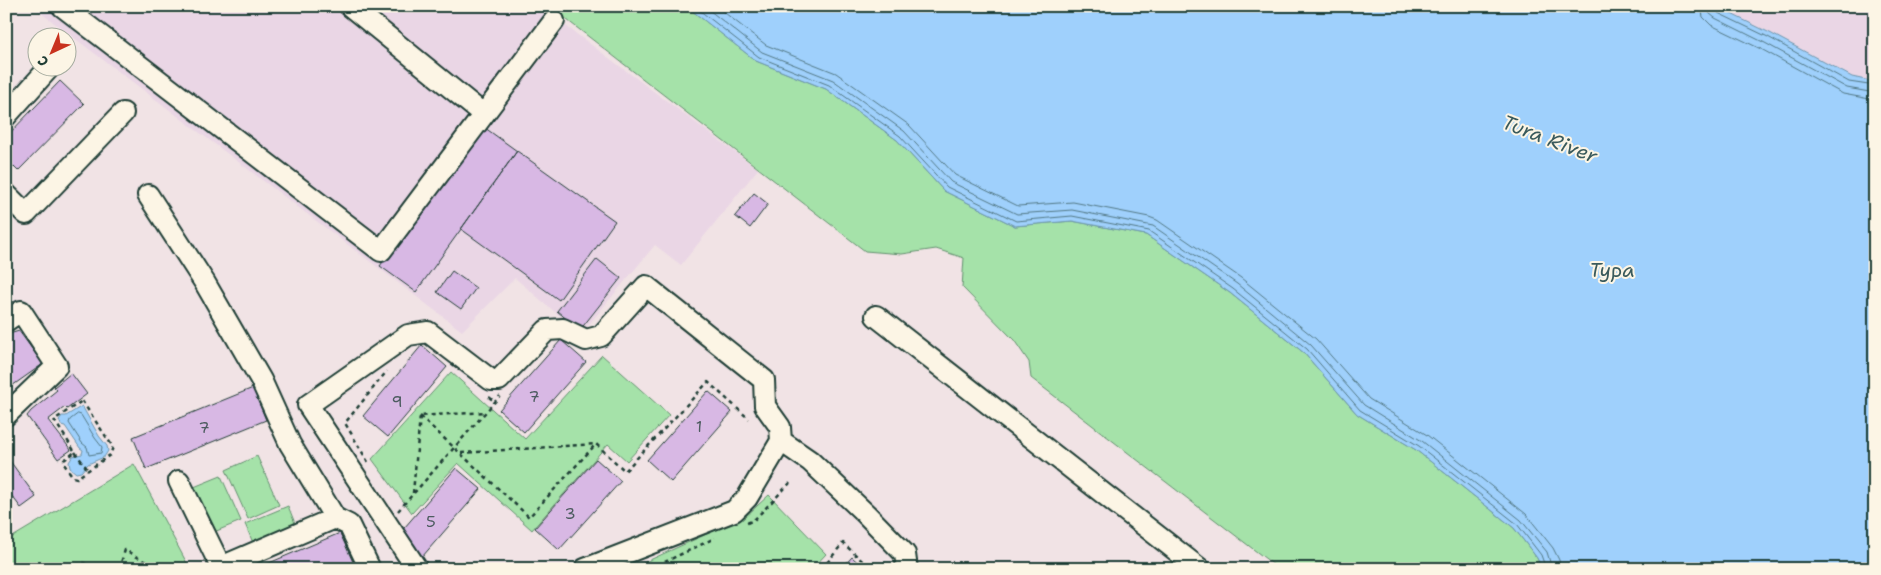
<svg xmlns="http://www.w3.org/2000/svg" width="1881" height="575" font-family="'Shantell Sans',sans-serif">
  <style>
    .built { fill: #ead6e5 }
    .green { fill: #a5e2a9; stroke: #62906e }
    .water { fill: #9fd0fc; stroke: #6c95ac }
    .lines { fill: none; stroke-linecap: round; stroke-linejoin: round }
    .shore { stroke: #527884; stroke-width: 1 }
    .building { fill: #d8b8e4; stroke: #1f3d34 }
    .minor-casing { stroke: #1f3d34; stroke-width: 24 }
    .path { stroke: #1f3d34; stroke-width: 2.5; stroke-dasharray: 4 4; stroke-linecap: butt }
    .minor { stroke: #fcf5e5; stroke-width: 20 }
    .labels { text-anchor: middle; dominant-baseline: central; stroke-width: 4; stroke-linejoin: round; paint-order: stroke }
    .number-label { font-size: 16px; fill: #4d5c60 }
    .water-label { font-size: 20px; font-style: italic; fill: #395a5c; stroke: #fcf5e5 }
  </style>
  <rect width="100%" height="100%" fill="#f1e3e5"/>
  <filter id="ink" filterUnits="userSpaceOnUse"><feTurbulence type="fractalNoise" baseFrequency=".02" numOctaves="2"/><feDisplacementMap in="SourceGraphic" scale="10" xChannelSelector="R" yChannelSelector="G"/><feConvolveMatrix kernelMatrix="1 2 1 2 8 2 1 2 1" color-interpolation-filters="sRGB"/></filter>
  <g filter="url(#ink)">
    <path class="built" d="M32,6H539L758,169L681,265L655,245L581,334L515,278L462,331Z
      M1715,6H1875V82L1852,77L1770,33Z"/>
    <path class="green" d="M549,6H686L756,61L826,89L897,140L944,191L1015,226L1072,221L1146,235L1230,293L1304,353L1357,414L1416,450L1514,528L1537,558L1542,569H1279L1031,378L1029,362L1014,340L962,287L964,258L936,249L902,254L865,251Z
      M602,355L669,415L627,461L608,444L532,530L458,463L412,513L372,459L451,372L525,439Z
      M257,456L279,505L248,519L226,470Z
      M134,464L190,569H6V541Z
      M221,476L241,521L214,532L194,487Z
      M769,495L826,554L812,569H784L772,565L767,569H712L710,567L707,569H630L746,516Z
      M288,506L297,528L254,545L245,524Z"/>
    <path class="water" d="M686,6H1715L1770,33L1852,77L1875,82V569H1542L1537,558L1514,528L1416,450L1357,414L1304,353L1230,293L1146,235L1072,221L1015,226L944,191L897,140L826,89L756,61Z
      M82,406L99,436L107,446L108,451L104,457L88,464L81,472L76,473L70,468L69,462L73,456L82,454L83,450L80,448L65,426L61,425L59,420L62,416H66Z"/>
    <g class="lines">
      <path class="shore" d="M694,6L759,57L829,85L900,136L947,187L1016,221L1072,216L1149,231L1233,289L1307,349L1360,410L1419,446L1517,524L1541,555L1546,569
        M704,6L762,52L833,80L904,131L951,182L1017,214L1072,210L1153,226L1237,284L1311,345L1364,405L1422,441L1521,520L1547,552L1552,569
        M716,6L766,45L836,73L909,125L955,175L1018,206L1073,202L1149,217L1157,220L1241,278L1316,339L1369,399L1427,435L1526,514L1553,548L1559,560L1560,569
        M1701,6L1703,17L1711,25L1761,49L1843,94L1875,100
        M1708,6L1709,13L1715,18L1765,43L1847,88L1875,93
        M1715,6L1718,13L1768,37L1849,82L1875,86
        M78,414L81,415L95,438L102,447L101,453L89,455L87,447L82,443L69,423L70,420Z"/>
    </g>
    <path class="building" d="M60,81L84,104L18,171L6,159V137Z
      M481,125L517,151L416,292L380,266Z
      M517,151L615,221L559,300L461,229Z
      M754,193L768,204L750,228L735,216Z
      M597,259L621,278L580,330L557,311Z
      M452,271L476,288L461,309L437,292Z
      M19,331L43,364L9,388L6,384V335Z
      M561,340L586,362L524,432L499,410Z
      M422,345L447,367L388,437L363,416Z
      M71,373L87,394L67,409L65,407L48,420L71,450L58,459L27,416L31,411L57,390L54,387Z
      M253,388L266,420L146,469L133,437Z
      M708,391L732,412L671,482L647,460Z
      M596,459L621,481L559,550L535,528Z
      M10,461L36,497L21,508L6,488V464Z
      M456,468L481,489L422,557L398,535Z
      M340,533L353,562L337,569H255Z
      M852,557L865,569H841Z"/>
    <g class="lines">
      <g class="minor-casing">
        <path id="minor" d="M62,6L381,251L554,21
          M350,6L483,114
          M6,116L49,68
          M6,194L26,214L123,113
          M148,195L205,283L261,380L290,444L335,518
          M876,316L1200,569
          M6,321L21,311L57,366L6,415
          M781,441L810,461L866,514L905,554L907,569
          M179,481L221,567L335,518L349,525L370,569
          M417,569L308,405L408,335L428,332L491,380H499L547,330L563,329L586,340L601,336L646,286L764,380L765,406L780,427L781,441L747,498L734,511L585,569"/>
      </g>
      <path class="path" d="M489,397L495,402
        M82,401L113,447L110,455L77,478L73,477L64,464V460L75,452L54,420Z
        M420,416L529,517L596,444L625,471L708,382L749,419
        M75,452L88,470
        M461,453L595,444
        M368,462L345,423L387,371
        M413,493L420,416L485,412
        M398,511L500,396
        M747,523L754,520L790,483
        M60,569L84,563L93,569
        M119,569L125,550L158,569
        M650,569L715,538
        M822,569L843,543L871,569"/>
      <use href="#minor" class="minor"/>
    </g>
  </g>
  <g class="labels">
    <g class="number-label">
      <text x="534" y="396">7</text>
      <text x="397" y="401">9</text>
      <text x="699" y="426">1</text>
      <text x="204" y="427">7</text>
      <text x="570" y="513">3</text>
      <text x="431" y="521">5</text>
    </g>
    <g class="water-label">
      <text transform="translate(1550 139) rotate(21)">Tura River</text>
      <text x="1612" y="270">Тура</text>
    </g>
  </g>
  <rect width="1881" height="575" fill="none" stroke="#fcf5e5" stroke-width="25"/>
  <rect x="12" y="12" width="1856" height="550" fill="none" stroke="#1f3d34" stroke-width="2" filter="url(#ink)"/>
  <g transform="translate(52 52) rotate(224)"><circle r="24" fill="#fcf5e5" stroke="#a4ab9e"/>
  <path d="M0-4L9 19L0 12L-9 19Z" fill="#c8321e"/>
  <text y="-8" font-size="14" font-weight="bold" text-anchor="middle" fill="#1f3d34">С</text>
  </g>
</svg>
